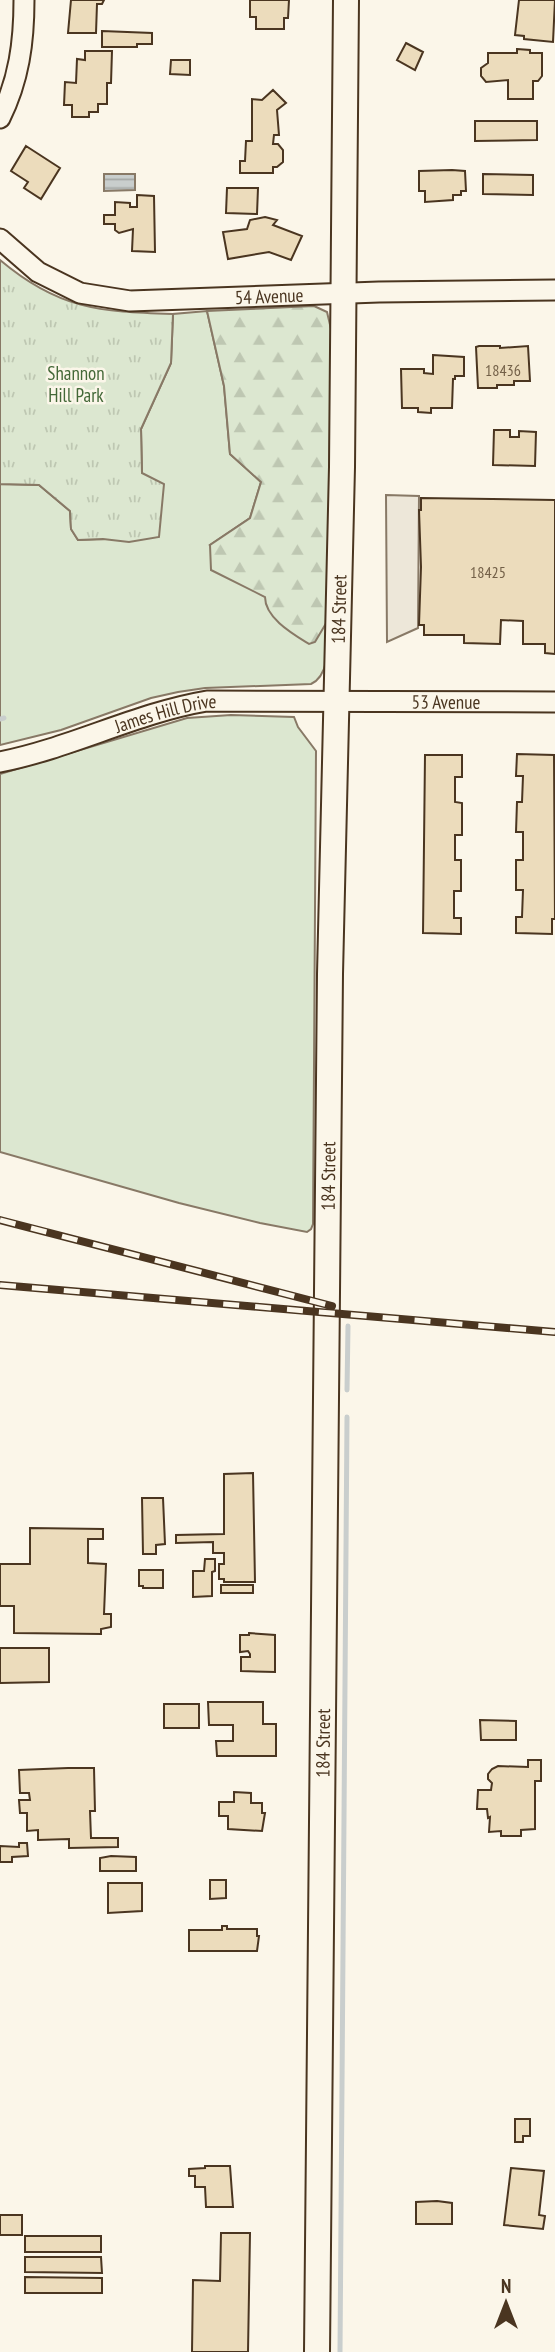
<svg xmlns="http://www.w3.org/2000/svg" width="555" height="2352" font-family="'PT Sans Narrow',sans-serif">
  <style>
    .grass { fill: #dce7d0; stroke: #887966; stroke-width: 2 }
    .forest { fill: url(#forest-firs); stroke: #887966; stroke-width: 2 }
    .park { fill: url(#park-tufts); stroke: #887966; stroke-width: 2 }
    .parking { fill: #ede7d9; stroke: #887966; stroke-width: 2 }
    .water { fill: url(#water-rules); stroke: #887966; stroke-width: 2 }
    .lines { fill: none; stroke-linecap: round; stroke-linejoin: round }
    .stream { stroke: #c9cecd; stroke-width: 5 }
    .building { fill: #ecdcbc; stroke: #4a3520; stroke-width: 2 }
    .minor-casing { stroke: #4a3520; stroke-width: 23 }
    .major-casing { stroke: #4a3520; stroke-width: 28 }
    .minor { stroke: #fbf6e9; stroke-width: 19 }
    .major { stroke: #fbf6e9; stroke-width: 24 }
    .rail-casing { stroke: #4a3520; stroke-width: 8 }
    .rail { stroke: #fbf6e9; stroke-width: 5; stroke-dasharray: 16; stroke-linecap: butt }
    .labels { text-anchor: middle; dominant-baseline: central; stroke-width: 5; stroke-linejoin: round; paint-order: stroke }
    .number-label { font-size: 16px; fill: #725f47 }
    .street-label { font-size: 19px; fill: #4a3520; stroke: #fbf6e9 }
    .park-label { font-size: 19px; fill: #436837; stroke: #fbf6e9 }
  </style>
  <defs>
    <pattern id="forest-firs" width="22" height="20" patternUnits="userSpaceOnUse" patternTransform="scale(1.75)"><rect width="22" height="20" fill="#dce7d0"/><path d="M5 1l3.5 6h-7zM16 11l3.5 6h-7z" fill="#bec7b2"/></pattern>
    <pattern id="park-tufts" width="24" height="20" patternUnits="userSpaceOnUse" patternTransform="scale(1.75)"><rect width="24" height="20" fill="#dce7d0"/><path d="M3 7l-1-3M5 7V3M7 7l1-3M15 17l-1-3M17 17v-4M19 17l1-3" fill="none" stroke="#bec7b2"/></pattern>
    <pattern id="water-rules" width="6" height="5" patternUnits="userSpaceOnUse" patternTransform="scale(1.75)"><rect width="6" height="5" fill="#c9cecd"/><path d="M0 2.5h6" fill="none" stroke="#a5a8a6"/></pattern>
  </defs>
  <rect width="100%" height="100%" fill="#fbf6e9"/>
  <path class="grass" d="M207,311L224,386L230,454L261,482L250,518L210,545L328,620C327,640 332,674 311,684L205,688L178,692L151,698L61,730L0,745V484L39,485L70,511L71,529L78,540L103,539L142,473L141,429L171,363L173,314Z
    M231,715L294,717L298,727L316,751L313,1224L311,1229L307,1232L260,1223L179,1203L0,1152V774L187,718Z"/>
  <path class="forest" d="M314,306L327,312L331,329L328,620L315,642L309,644C293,634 265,618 265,597L211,570L210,545L250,518L261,482L230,454L224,386L207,311Z"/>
  <path class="park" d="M0,260C58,309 99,312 173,314L171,363L141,429L142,473L164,484L159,537L129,542L103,539L78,540L71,529L70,511L39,485L0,484Z"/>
  <path class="parking" d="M386,495L419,496L418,628L387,642Z"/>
  <path class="water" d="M104,174H135V190L104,191Z"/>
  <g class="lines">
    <path class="stream" d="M0,719L4,718
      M347,1390L348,1326
      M340,2352L347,1417"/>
  </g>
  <path class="building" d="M71,0H104L102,4H97L96,33H68Z
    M250,0H289L288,18H284V29H256V17H250Z
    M519,0H555L553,42L524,39V36L515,35Z
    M102,31L152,33V44H137V47H102Z
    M406,43L423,52L415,70L397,60Z
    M517,49L530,50V53H542V76L538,81H533V99H508V80L486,82L481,76V68L488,63V53H517Z
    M85,51H112L111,83H107V104H98V112H89V117H72V105H64L65,82L76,83L77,59L85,60Z
    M171,60H190V75L170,74Z
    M273,90L286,103L277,110L279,135H274L273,144H278L283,150V162L277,167H273V173H240V161H245L246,141H252V99L262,100Z
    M475,121H537V140L475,141Z
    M26,146L60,168L41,199L24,188L28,182L11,171Z
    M452,170L465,171L466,191H461V195H453V200L425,202V191H419V171Z
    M483,174L533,175V195L483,194Z
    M227,188H258L257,214L226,213Z
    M137,195L154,196L155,252L132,251L133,229L119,233L115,230V224H104V215H115V202L130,203V207H137Z
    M265,217L277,220L273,225L302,236L291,260L269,252L228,259L223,232L247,229L250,220Z
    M479,346H500V348L528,346L530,381H514V385H497V388H478L476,347Z
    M433,355L464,357V376H455V379H453L452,408H431V413L418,412V408H402L401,369H424V373L433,374Z
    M494,430H510V437H519V431L536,432L535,466L493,465Z
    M421,498L555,500V654L545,653V644H523V621L501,620L500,644L464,643V635H424V625H419L421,567L419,510H421Z
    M517,754L554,755L555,919H552V934L516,933V917H522L523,890H516V860H523V832H516L517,802H522L523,776H516Z
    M425,755H462V777H455V802L462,803V835H455V860H461V891H454V918H461V934L423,933Z
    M253,1473L255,1582H224V1579H219V1564H224V1553H213V1542L176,1543V1535L224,1534V1474Z
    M142,1498H163L165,1544L156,1545V1554H143Z
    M30,1528L103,1529V1539H88V1563L106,1564L104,1614H111V1627L101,1629V1634L14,1633V1606H0V1564H30Z
    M205,1559H215V1571L212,1572V1596L193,1597V1571H204Z
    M139,1570H163V1588H143V1586H139Z
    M221,1585H253V1593H221Z
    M249,1633L275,1635V1672L241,1671V1657H250V1654L248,1651L240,1652V1635H249Z
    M0,1648H49V1682L0,1683Z
    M208,1702H263V1724H276V1756H217L216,1741H233V1725H209Z
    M164,1704H199V1728H164Z
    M480,1720L516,1721V1740H481Z
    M528,1760H541V1781H535V1829L521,1830V1836H501V1831L489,1832L490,1817L488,1818L487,1809H477L478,1790H491L492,1783L488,1779V1774L492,1769L498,1766L528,1767Z
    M68,1768H94L95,1811H90L91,1838H118V1847L69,1848V1839L38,1840V1830L27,1831V1813H20L19,1800H30L29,1793H20L19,1770Z
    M234,1792L251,1793V1803H262V1813H265L262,1831L228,1829V1816H219V1802H234Z
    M19,1843H27L28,1856L12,1857V1862H0V1846L19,1847Z
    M111,1856L136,1857V1871H100V1858Z
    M210,1880H226V1898L210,1899Z
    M108,1883H142V1911L108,1913Z
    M222,1926H227V1929H257V1936H259L257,1951H189V1930H222Z
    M515,2119H530V2136H523V2142H515Z
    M205,2166H230L233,2207H206L205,2187H195V2176H189V2169L205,2168Z
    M511,2168L544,2171L539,2215L545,2216L543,2229L504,2225Z
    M437,2201L452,2203V2224H416V2202Z
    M0,2215H22V2235H0Z
    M221,2233H250L248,2352H192L193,2280L220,2281Z
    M25,2236H101V2252H25Z
    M25,2257H101L102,2273L25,2272Z
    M25,2277L102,2278V2293H25Z"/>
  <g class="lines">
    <g class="minor-casing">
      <g id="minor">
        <path d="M0,118C19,80 24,42 24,0"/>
        <path id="s1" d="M0,239L38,272L80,293L130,301L379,292L555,290"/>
        <path id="s2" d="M0,762C71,748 136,713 207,701L555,702"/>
      </g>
    </g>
    <g class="major-casing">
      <g id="major">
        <path id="s3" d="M317,2352L330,974L342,467L346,0"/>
      </g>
    </g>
    <use href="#minor" class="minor"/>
    <use href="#major" class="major"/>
    <g class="rail-casing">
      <path id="rail" d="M0,1220L332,1306
        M0,1285L555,1332"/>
    </g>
    <use href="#rail" class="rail"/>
  </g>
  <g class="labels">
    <g class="number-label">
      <text x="503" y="370">18436</text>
      <text x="488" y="572">18425</text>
    </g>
    <g class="street-label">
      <text stroke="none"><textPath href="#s1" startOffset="287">54 Avenue</textPath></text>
      <text stroke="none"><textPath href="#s3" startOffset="1743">184 Street</textPath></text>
      <text stroke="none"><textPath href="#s2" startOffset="455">53 Avenue</textPath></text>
      <text stroke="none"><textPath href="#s2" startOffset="173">James Hill Drive</textPath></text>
      <text stroke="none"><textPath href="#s3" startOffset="1176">184 Street</textPath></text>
      <text stroke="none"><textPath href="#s3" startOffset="609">184 Street</textPath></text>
    </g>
    <g class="park-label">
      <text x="76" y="373">Shannon<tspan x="76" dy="22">Hill Park</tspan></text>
    </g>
  </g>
  <g transform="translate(506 2303)" stroke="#fbf6e9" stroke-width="5" paint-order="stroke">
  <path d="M0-5L12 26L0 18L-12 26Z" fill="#4a3520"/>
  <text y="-10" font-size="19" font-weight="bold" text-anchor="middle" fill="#4a3520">N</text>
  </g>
</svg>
